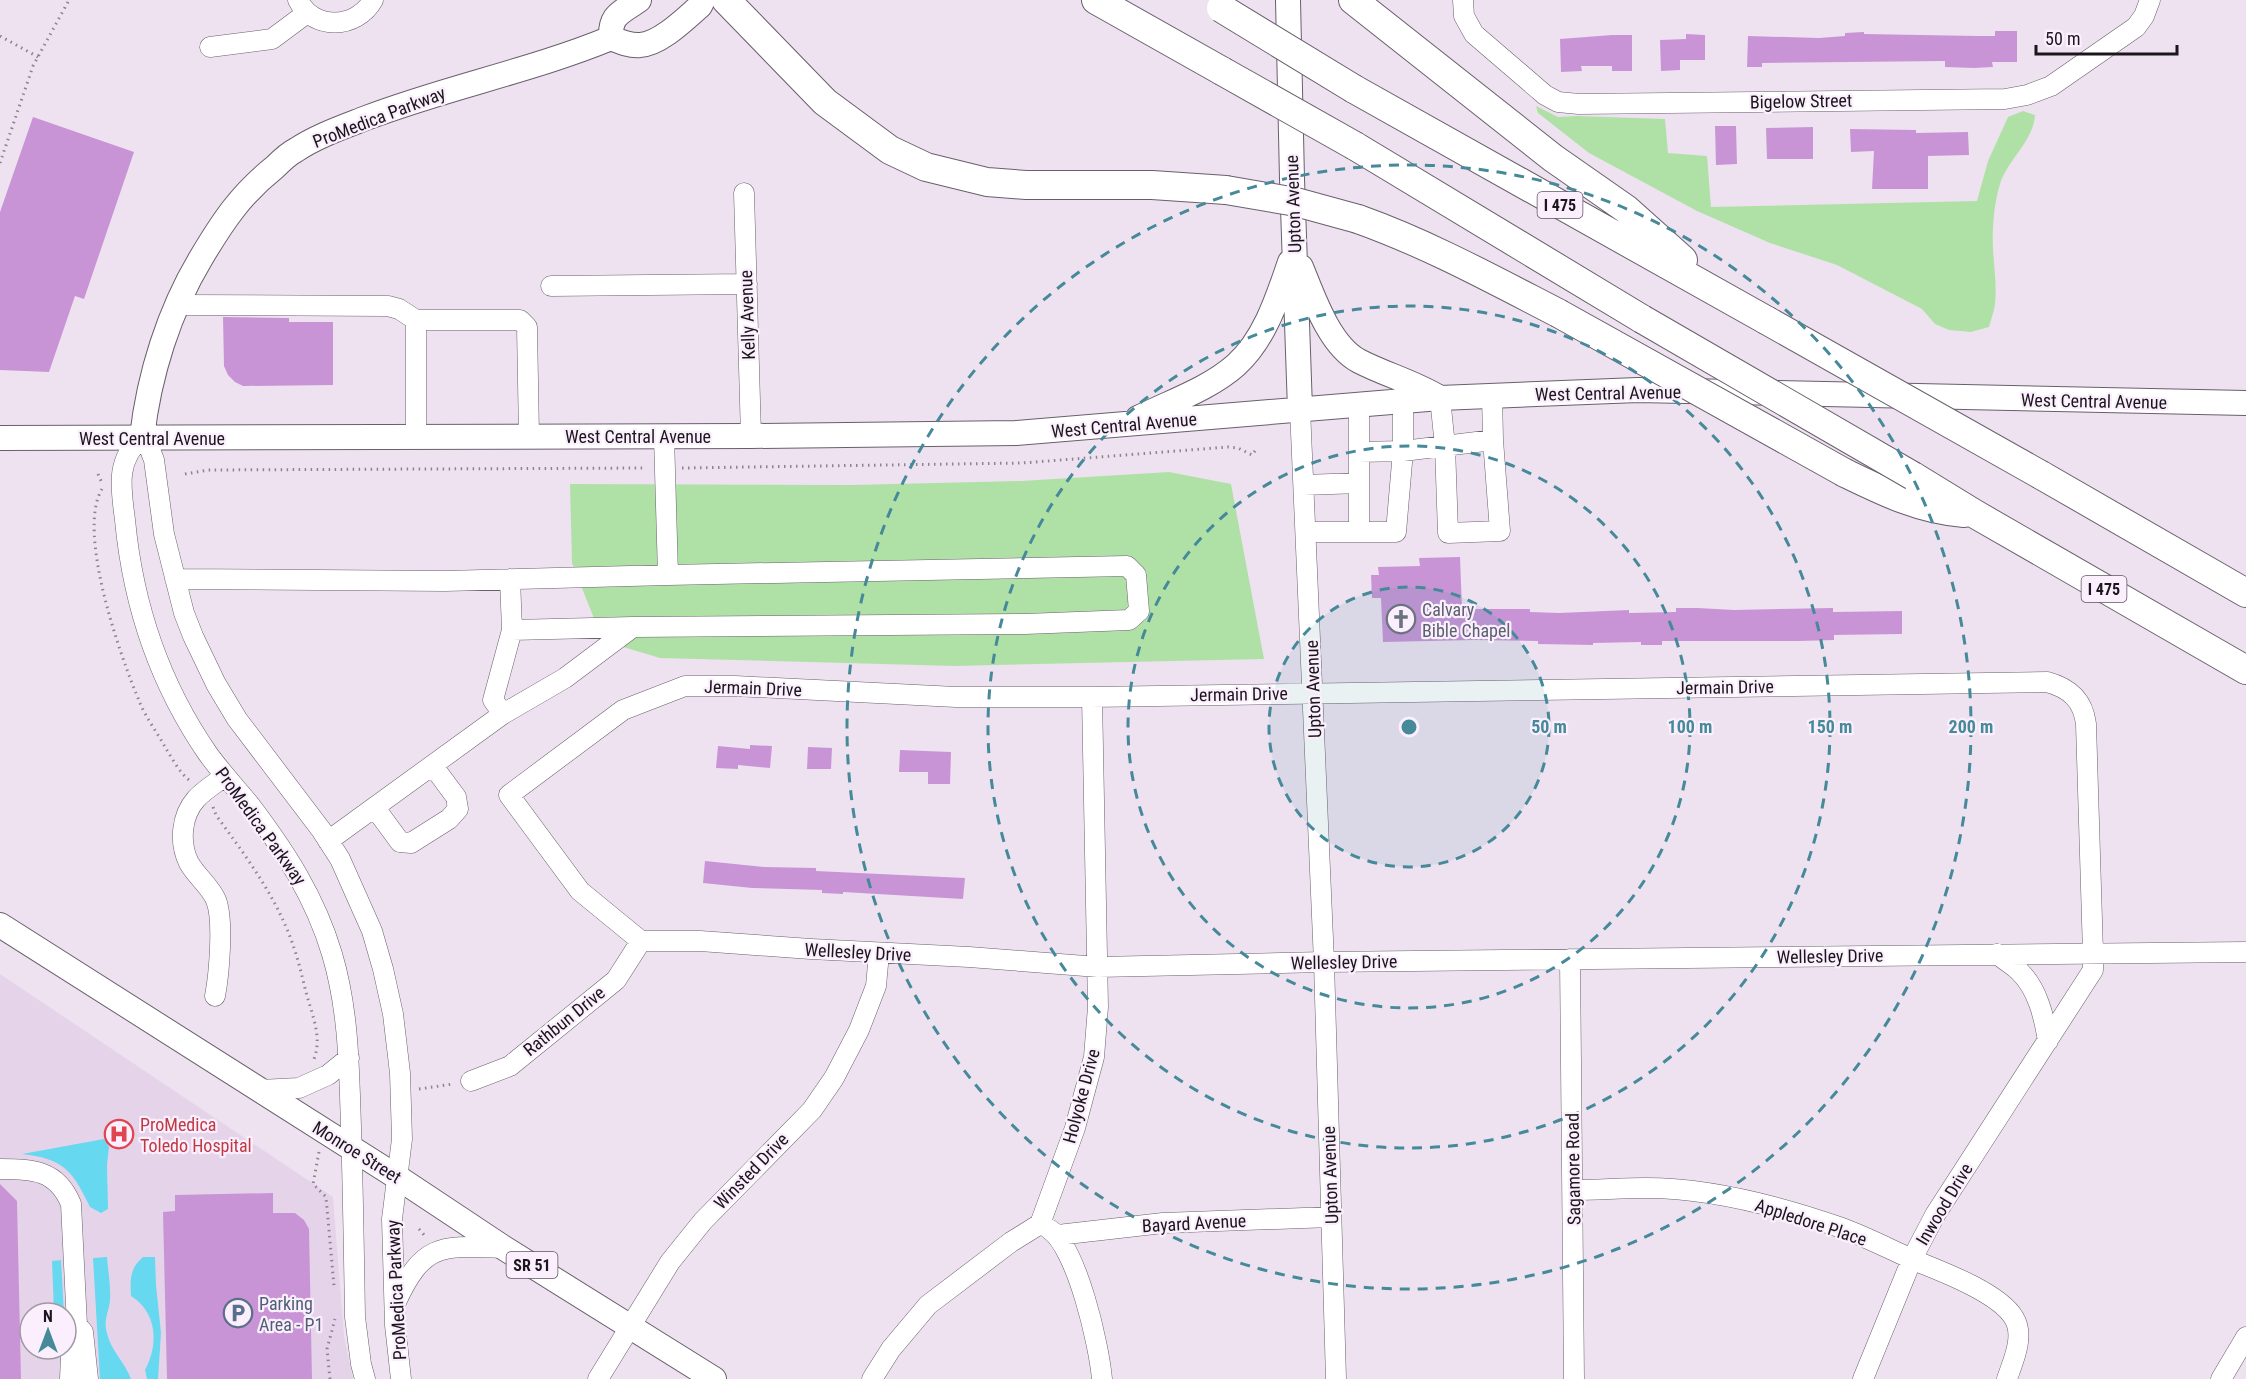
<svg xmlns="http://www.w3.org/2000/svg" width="2246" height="1379" font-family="'Roboto Condensed',sans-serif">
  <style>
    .built { fill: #e5d4e9; fill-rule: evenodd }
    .green { fill: #afe1a7 }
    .water { fill: #66d9f1 }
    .building { fill: #c994d6 }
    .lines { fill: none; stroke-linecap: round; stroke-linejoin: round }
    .minor-casing { stroke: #695f6c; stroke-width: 21 }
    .major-casing { stroke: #695f6c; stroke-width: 26 }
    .highway-casing { stroke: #695f6c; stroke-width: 30 }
    .path { stroke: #8b838d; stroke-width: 3; stroke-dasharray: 1.5 4.5; stroke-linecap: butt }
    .minor { stroke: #fff; stroke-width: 20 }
    .major { stroke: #fff; stroke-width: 24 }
    .highway { stroke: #fff; stroke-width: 28 }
    .highway-bridge-casing { stroke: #695f6c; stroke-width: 30; stroke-linecap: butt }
    .highway-bridge { stroke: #fff; stroke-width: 28 }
    .ring { fill: none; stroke: #468999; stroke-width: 3; stroke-dasharray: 10 8 }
    .labels { text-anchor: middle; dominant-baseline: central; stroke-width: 4.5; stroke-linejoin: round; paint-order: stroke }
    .shield { fill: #fbeffe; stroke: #5e575f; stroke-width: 1.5 }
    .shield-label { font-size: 16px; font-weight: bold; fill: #1a161b }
    .street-label { font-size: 18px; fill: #1a161b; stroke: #fbeffe }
    .worship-label { font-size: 18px; fill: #5b616d; stroke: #fbeffe; text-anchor: start }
    .health-label { font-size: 18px; fill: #be3a42; stroke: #fbeffe; text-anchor: start }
    .service-label { font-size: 18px; fill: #4e5e75; stroke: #fbeffe; text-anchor: start }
    .centre { fill: #468999; stroke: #fbeffe; stroke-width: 3 }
    .ring-label { font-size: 18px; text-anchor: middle; font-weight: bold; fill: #468999; stroke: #fbeffe; stroke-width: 4.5; stroke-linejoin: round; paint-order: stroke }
  </style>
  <rect width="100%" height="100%" fill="#eee2f1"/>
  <path class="built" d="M0,974L333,1197L344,1336L353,1379H0ZM30,1313H66V1349H30Z"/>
  <path class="green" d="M1536,106L1558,117L1577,116L1665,119L1668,153L1707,156L1711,207L1977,201L1988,161L2008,117L2023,111L2035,115C2033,142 2008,159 2000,184C1994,203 1992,229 1993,249C1994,267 1997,286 1995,304C1994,312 1991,319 1989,327L1971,332L1949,330L1935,324L1922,309L1837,265L1770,243L1697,211L1589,153L1538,113Z
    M1169,472L1231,484L1264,659L955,666L660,658L603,641L572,563L570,484L852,485L1021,481Z"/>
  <path class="water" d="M104,1139L109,1147L107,1165L108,1209L101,1213L90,1207C72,1170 64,1159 22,1154Z
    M107,1257C108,1271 111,1287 110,1300C109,1312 103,1320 107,1333C111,1351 125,1362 131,1379H100L93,1258Z
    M143,1257H155L156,1285L161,1333L158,1379H147L145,1370C159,1344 157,1312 131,1296C130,1279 130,1268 143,1257Z
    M61,1260L64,1313H54L52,1261Z"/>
  <path class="building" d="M1995,31H2017V62H1992L1993,67L1974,68L1945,67V61L1762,63V67H1747L1748,36L1819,38L1845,36V33L1864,32V34L1978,36H1995Z
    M1686,34L1705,35V60H1680V70L1661,71L1660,40L1686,39Z
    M1612,35H1632V71H1612V66H1581L1582,71L1561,72L1560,39Z
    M33,117L134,152L84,299L75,296L49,372L0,370V212Z
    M1715,126H1736L1737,164L1716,165Z
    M1813,127V159H1767L1766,128Z
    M1850,129L1916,130V133L1968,132L1969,155L1928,156V189H1872L1874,151L1851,152Z
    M223,317L289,318V322H333V385L243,386L235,382L228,375L224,366Z
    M1460,557L1462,609H1530V612L1559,613L1629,610V613L1676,612V608H1698L1734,610L1833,608V612L1902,611V634L1834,635V640L1799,641H1662V645H1641V642L1593,643V645L1538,644V641L1474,640L1383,642L1381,598H1372L1371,575H1379L1378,567L1420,566L1419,558Z
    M750,745L772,746L770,768L738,765V769L716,768L718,746L750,749Z
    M808,747L832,748L831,769H807Z
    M900,750L951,752L950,784H928V772H899Z
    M705,861L764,867L816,868V871L965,878L963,899L843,892V894L822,893V890L752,888L703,883Z
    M0,1184L17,1201L21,1379H0Z
    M273,1193V1213H295L304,1220L309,1229L312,1379H167L163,1212L175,1211V1195Z"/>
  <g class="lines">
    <g class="minor-casing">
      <path id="minor" d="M298,0C313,31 357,29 373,0
        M1463,0L1464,16L1474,34L1545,95L1558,102L1579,104L2005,99L2027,95L2051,86L2136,27L2144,16L2150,0
        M210,47L272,39L307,13
        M744,193L751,436
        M551,286L747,284
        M178,305L388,306L399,309L416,320H520L527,327L529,436
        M1440,398L1445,446L1448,533L1500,531L1493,440
        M1359,405V532
        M1300,409L1324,962L1336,1379
        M416,436V320
        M1359,452L1403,451L1493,440L1492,395
        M1304,485L1359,483
        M1306,532H1396L1403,451V401
        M175,579L445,581L668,575L664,436
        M512,630L633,627
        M503,714L565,678L633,627L1025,624L1129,620L1139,611L1136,575L1127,566L668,575
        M375,808L400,842L411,843L449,819L458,809L456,797L433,766
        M328,841L503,714L493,700L512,630L510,579
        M1997,954C2004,960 2013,965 2019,971C2038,989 2044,1017 2048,1041
        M1570,959L1574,1379
        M215,996C219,975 224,920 216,900C210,886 197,877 189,863C179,843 181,816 196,799C204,790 216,783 225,776
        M471,1081L510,1066L616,980L641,941
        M260,1090L299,1088L328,1075L349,1058
        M0,1169C33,1169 57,1170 71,1204L77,1325L72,1333L70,1379
        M1573,1190C1597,1190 1622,1188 1646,1188C1710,1188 1782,1207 1842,1228C1869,1238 1895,1252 1921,1263C1946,1273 2000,1294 2014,1318C2025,1336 2013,1361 2007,1379
        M1049,1229C1077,1247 1099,1345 1102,1379
        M1058,1235L1163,1223L1331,1217
        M396,1302C424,1241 443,1246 504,1248
        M77,1325L83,1332L88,1379
        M365,1379L361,1364L355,1317C354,1254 353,1190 351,1127C349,1068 349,1011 332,954C315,897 285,851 250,805C236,788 221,772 208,754C159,683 133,605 125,520C121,488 115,461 142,437L149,447L154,460L164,534L184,613L193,636L216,684L237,719L322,831L340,859L372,931L383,969L393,1014L400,1073L402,1139L392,1219L395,1325L401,1379
        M598,1379L670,1262L703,1221L812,1110L834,1078L859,1030L876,986L879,953
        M872,1379L891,1349L928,1305L1011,1242L1040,1224L1075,1128L1094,1057L1098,1007L1092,697
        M1863,1379L1912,1259L1935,1215L2093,970V953L2086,724C2083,700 2070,688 2047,682L1092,697H956L735,686H685L623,710L509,795L580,891L641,941H700L811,949L969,957L1098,967L1324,962L2246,952
        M2221,1379L2246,1337"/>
    </g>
    <g class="major-casing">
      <path id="major" d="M1288,0L1292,179L1300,409
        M611,38C610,14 621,13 639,0
        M1301,267C1313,296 1329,345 1359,361C1386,375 1414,382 1440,398
        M1138,418C1170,402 1209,389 1236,365C1265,339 1278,297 1290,262
        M142,437C149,375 169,311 201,258C223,221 241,194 275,167C281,161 288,154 296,150C317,136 343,127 366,118C447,87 531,71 611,38C621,42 630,46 640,45C660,44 685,19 700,6L703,0
        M0,438L751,436L1016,433L1440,398L1638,390L2246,403
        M0,925L397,1177L504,1248L714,1379"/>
    </g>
    <g class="highway-casing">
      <path id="highway" d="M726,0L825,102L890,150L926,167L987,182L1026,185H1152L1226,190
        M1096,0L1222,71
        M1353,0L1553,158L1626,209L1683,260
        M1354,89L1766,320
        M1355,146L1642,319
        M1358,219C1428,244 1492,279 1558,313
        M1845,473C1884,492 1921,510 1964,513
        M2041,475L2246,593
        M1913,476L1975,514L2246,670"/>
    </g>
    <path class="path" d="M0,36L38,57
      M0,163L33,66L69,0
      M682,468L1022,463L1228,447L1238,448L1252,455L1257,448
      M98,474L102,483
      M185,474L208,470L645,468
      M102,489C76,532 121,658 140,703C146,718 157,732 165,747C172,758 179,772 189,780
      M213,807L216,815C247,858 279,900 295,951C300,966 303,981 307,996C313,1017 322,1038 314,1059
      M419,1089L453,1084
      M319,1152L313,1184L326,1197L334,1286
      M419,1229L425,1236
      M330,1379L327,1349L335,1319"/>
    <use href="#minor" class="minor"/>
    <use href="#major" class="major"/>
    <use href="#highway" class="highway"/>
    <g class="highway-bridge-casing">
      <path id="highway-bridge" d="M1221,8L1354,89
        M1222,71L1355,146
        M1226,190L1296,202L1358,219
        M1558,313L1845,473
        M1642,319L1913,476
        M1766,320L2041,475"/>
    </g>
    <use href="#highway-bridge" class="highway-bridge"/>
  </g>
  <circle cx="1409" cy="727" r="140" fill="#468999" fill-opacity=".12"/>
  <g class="ring">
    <circle cx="1409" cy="727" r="140"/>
    <circle cx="1409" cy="727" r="281"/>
    <circle cx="1409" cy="727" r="421"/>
    <circle cx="1409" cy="727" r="562"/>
  </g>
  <defs>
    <g id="church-ring" transform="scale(1.5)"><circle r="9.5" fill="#fbeffe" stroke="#6b7280" stroke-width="1.5"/><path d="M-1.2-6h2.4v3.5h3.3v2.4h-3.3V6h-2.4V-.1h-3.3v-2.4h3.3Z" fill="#6b7280"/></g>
    <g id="hospital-ring" transform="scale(1.5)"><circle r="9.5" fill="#fbeffe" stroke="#e0444e" stroke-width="1.5"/><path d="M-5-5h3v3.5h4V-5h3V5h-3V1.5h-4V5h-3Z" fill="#e0444e"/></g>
    <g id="parking-ring" transform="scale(1.5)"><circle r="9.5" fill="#fbeffe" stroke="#5c6f8a" stroke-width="1.5"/><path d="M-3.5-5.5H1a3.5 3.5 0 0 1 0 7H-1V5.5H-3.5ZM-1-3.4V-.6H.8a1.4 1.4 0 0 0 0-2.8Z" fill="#5c6f8a"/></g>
  </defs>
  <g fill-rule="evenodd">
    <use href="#church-ring" x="1401" y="619"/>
    <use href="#hospital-ring" x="119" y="1134"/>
    <use href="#parking-ring" x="238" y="1313"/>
  </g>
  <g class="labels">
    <g class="shield">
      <rect x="1537.5" y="192" width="45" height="26" rx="4.5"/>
      <rect x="2081.5" y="576" width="45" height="26" rx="4.5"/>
      <rect x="506.5" y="1252" width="51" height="26" rx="4.5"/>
    </g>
    <g class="shield-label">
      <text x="1560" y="205">I 475</text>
      <text x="2104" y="589">I 475</text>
      <text x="532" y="1265">SR 51</text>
    </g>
    <g class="street-label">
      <text transform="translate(1801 101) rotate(-1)">Bigelow Street</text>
      <text transform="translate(379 117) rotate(-21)">ProMedica Parkway</text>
      <text transform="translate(1293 204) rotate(-92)">Upton Avenue</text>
      <text transform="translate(747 315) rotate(-92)">Kelly Avenue</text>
      <text transform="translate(1608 393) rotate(-1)">West Central Avenue</text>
      <text transform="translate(2094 401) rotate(1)">West Central Avenue</text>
      <text transform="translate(1124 425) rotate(-5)">West Central Avenue</text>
      <text x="638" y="436">West Central Avenue</text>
      <text x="152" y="438">West Central Avenue</text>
      <text transform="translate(1725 687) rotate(-1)">Jermain Drive</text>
      <text transform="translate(753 688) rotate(2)">Jermain Drive</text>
      <text transform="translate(1313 689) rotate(-92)">Upton Avenue</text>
      <text transform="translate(1239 694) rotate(-1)">Jermain Drive</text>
      <text transform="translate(261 826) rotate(54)">ProMedica Parkway</text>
      <text transform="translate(858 952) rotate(3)">Wellesley Drive</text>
      <text transform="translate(1830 956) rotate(-1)">Wellesley Drive</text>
      <text transform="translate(1344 962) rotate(-1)">Wellesley Drive</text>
      <text transform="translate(564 1021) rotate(-39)">Rathbun Drive</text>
      <text transform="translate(1081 1096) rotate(-75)">Holyoke Drive</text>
      <text transform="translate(357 1152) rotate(32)">Monroe Street</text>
      <text transform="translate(1573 1169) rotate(-91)">Sagamore Road</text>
      <text transform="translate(751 1171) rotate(-46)">Winsted Drive</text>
      <text transform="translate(1330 1175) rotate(-92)">Upton Avenue</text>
      <text transform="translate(1944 1204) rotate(-59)">Inwood Drive</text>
      <text transform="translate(1811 1222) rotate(18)">Appledore Place</text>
      <text transform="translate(1194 1223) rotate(-3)">Bayard Avenue</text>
      <text transform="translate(396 1290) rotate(-93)">ProMedica Parkway</text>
    </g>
    <g class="worship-label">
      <text x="1422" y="609">Calvary<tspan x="1422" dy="21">Bible Chapel</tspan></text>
    </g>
    <g class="health-label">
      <text x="140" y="1124">ProMedica<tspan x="140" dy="21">Toledo Hospital</tspan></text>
    </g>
    <g class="service-label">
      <text x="259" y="1303">Parking<tspan x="259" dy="21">Area - P1</tspan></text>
    </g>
  </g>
  <circle cx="1409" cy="727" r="9" class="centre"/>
  <g class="ring-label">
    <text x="1549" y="733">50 m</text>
    <text x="1690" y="733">100 m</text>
    <text x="1830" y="733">150 m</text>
    <text x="1971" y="733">200 m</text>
  </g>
  <g transform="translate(48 1331)"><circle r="28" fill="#fbeffe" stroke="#a198a3" stroke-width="1.5"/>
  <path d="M0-4.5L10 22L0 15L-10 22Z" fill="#468999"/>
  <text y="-9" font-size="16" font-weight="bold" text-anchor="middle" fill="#1a161b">N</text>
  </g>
  <path d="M2036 45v9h141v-9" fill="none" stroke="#1a161b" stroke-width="3"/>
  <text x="2045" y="45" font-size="18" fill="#1a161b" stroke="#fbeffe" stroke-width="4.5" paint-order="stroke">50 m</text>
</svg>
